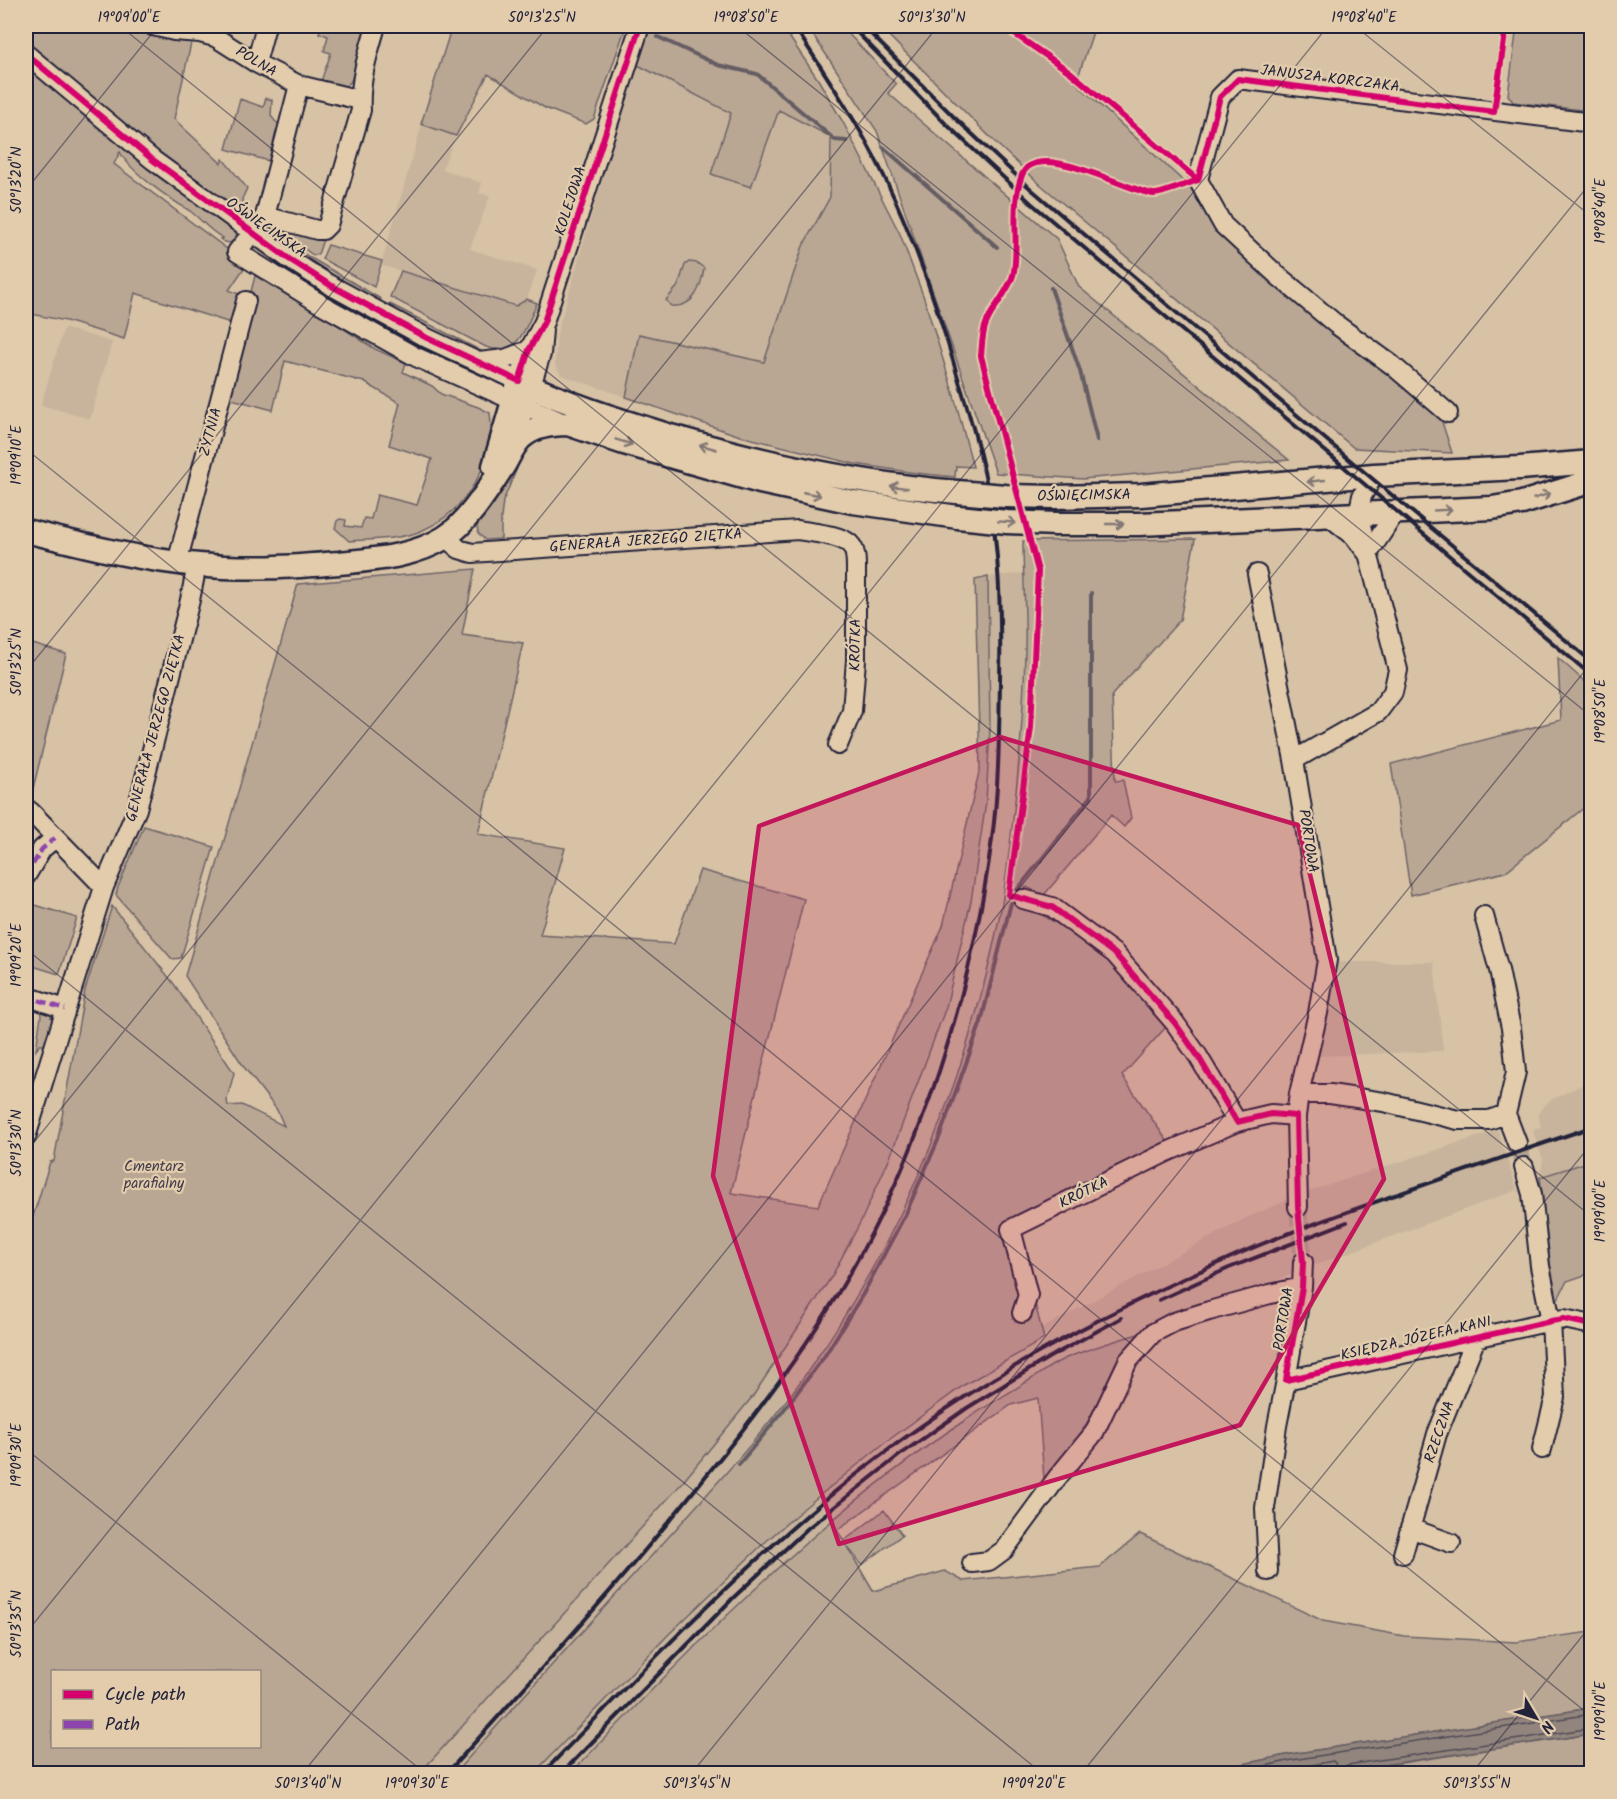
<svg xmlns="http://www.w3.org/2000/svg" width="1617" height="1799" font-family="Kalam,sans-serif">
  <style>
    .built { fill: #c8b49c }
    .green { fill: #b9a794; stroke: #6e6468; stroke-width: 1.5; fill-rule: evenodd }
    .water { fill: #92857d; stroke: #655d63; stroke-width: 1.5 }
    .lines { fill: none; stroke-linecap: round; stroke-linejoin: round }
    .shore { stroke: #4f4a55; stroke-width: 1.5 }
    .stream { stroke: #655d63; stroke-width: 4 }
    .minor-tunnel { stroke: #b3a290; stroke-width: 18; stroke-dasharray: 18 9; stroke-linecap: butt }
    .minor-casing { stroke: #22223b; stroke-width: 22 }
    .major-casing { stroke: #22223b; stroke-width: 27 }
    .minor { stroke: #e3ccac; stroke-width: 18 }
    .major { stroke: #e3ccac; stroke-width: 22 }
    .rail { stroke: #22223b; stroke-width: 4 }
    .major-bridge-casing { stroke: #22223b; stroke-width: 27; stroke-linecap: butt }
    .major-bridge { stroke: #e3ccac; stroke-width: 22 }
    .quiet { stroke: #8e44ad; stroke-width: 4.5; stroke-dasharray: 9 4.5; stroke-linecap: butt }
    .cycleway-casing { stroke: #e3ccac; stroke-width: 10 }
    .cycleway { stroke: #d6006c; stroke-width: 6 }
    .oneway { stroke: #827774 }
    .marked { fill: #c2185b; fill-opacity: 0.2; stroke: #c2185b; stroke-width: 4.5; stroke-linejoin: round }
    .ticks { fill: none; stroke: #22223b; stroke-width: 1.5; stroke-opacity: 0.45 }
    .labels { text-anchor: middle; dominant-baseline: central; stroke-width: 4.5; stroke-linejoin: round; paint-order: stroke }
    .street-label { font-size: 15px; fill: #22223b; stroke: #e3ccac }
    .park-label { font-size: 15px; fill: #403d4d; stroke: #e3ccac }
    .neatline { fill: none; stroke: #22223b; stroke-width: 2 }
    .ticks-label { font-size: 15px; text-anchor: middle; fill: #22223b }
  </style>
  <rect width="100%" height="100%" fill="#d7c2a5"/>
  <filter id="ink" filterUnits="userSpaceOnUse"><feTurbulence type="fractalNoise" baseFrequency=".0167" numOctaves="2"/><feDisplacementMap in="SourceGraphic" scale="12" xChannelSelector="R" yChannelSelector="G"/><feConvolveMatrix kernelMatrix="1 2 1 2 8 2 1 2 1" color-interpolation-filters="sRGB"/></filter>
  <g filter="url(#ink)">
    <path class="built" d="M636,64L731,113L712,174L751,186L779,110L831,137L830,197L803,246L764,362L639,334L626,397L561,375L555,365L557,333Z
      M422,124L456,136L442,169L482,183L479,193L490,196L470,249L537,270L527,299L516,306L381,265Z
      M64,328L112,342L90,419L41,405Z
      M1023,573L1025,646L1021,726L1014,815L1002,906L976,1016L940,1125L903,1211L858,1294L813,1365L760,1434L705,1499L453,1773L420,1774L682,1483L753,1396L832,1276L862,1219L890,1157L946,1007L990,729L988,577Z
      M1337,962H1434L1443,1051L1317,1056L1337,975Z
      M26,1019L38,1022L26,1063Z
      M1591,1080V1161L1540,1177L1543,1160L1533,1131L1541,1126L1538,1113L1549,1101Z
      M1498,1130L1517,1190L1318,1264L1145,1332L1062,1360L989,1404L936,1439L879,1481L820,1529L672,1669L570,1773L534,1774L669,1634L763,1544L803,1509L882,1445L964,1385L1044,1339L1041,1329L1246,1218L1307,1192Z"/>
    <path class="green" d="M26,26H131L170,37L192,39L174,119L221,163L223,159L247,188L242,199L243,207L255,217V220L228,201L165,163L26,46Z
      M321,26H370L351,81L343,90L320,84L331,53L324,51L328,36L319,33Z
      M452,26H626L594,119L586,124L545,108L488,74L456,136L421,124Z
      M648,26H782L819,81L844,124L900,234L924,298L953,392L973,467L956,466L955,477L916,473L855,464L740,436L626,397L639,334L764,362L803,246L830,197L831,137L779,110L751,187L711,174L731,113L636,64Z
      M807,26H841L896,84L888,93L1057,239L1079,287L1289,460L1083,479L996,473L877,131Z
      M879,26H1095L1076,83L1440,416L1452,453L1354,448L1041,185L998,145Z
      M1517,26H1591V111L1513,102L1508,95Z
      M26,64L241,235C235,242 228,246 220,239L223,238C208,230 202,220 190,211C170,199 131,173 120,152L114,164L247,264L229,290L241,295L234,324L135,293L124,339L66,321L26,313Z
      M266,98L272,100L271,116L275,121L281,126L276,163L226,149L240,99L263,107Z
      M268,223L297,229L323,240L318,254L313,255Z
      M264,227L299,251L381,299L379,304L293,253Z
      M253,244L451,358L449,362C378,336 315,290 251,251Z
      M328,245L382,261L374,287L322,259Z
      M689,262L697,263L704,268C701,288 694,308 671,306L666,300L678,286L685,265Z
      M401,271L516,306L527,299L537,303C526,327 519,358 486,347L390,297Z
      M256,272L375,349L406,363L403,372L432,386L441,394L478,407L490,413C496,461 467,511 423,530C401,540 373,539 349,541L335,528L337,521L340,519L346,520L345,526L361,528L364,518L371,519L377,495L417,505L432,459L389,445L400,403L364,382L285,361L273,410L224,397Z
      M390,304L489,355L476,354L387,308Z
      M525,450L503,501L501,518V539L485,540L478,533L477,525L501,491Z
      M1195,539L1180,620L1112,695L1115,781L1123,780L1131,818L1124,827L1111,815L1044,895L1026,887L1016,900L1079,936L1125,972L1168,1022L1166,1027L1122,1076L1168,1142L1002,1228L1018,1236L1044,1339L964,1385L882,1445L803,1509L763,1544L669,1634L534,1773L454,1774C520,1700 587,1626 654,1553C709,1492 766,1432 813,1364C908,1227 969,1071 1001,909C1005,888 1007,866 1010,845C1018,780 1024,713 1025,648C1026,612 1023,577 1023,541Z
      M475,569L462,635L523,643L478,834L565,848L540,935L674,944L700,870L804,899L731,1193L818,1206L943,926L980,768L975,580L988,577L990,729L986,802L971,901L946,1007L890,1157L862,1219L832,1276L753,1396L682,1483L420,1773H26V1239L50,1162L54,1161L85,990L112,906L174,984L234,1073L227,1099L228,1106L242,1105L284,1126L277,1110L244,1067L185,976L298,584ZM52,1672H260V1746H52Z
      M26,642L66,654L30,801H26Z
      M1558,658L1591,687V802L1505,872L1411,895L1391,764L1561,720Z
      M144,826L214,847L181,958L172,959L116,895L118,887Z
      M29,903L77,918L59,974L26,964V912Z
      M40,1009L49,1011L53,1023L47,1045H40L36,1050L41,1016Z
      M1591,1161V1273L1567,1281L1555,1305L1540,1177Z
      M1145,1332L1138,1338L1075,1443L1044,1479L1038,1398L1011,1405L837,1530L844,1541L884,1510L902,1535L862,1565L846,1545L873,1591L945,1571L963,1581L1100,1567L1140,1534L1323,1621L1404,1636L1516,1642L1591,1632V1708L1291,1754L1224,1768L1189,1773L570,1774C693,1647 816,1519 964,1421C986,1406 1010,1392 1033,1378C1043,1371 1053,1364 1064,1359C1090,1348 1118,1340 1145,1332Z
      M1591,1734V1773L1329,1774Z"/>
    <path class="water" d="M1591,1708V1734L1329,1773H1189L1224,1768L1291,1754Z"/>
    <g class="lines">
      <path class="shore" d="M1229,1774L1292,1760L1592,1714
        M1264,1774L1333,1761L1336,1764L1334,1774
        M1341,1774L1342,1768L1347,1765L1592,1728"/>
      <path class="stream" d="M658,37L718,65L757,74L835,140L846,141
        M883,147L997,247
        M1051,288L1080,371L1097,440
        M1014,894L1091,797V593
        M739,1464L779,1416L824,1357L863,1294L906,1213L939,1138L981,1022L1011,903"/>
      <path class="minor-tunnel" d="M1517,1143L1524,1167
        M1298,1207L1303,1262"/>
      <g class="minor-casing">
        <path id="minor" d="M153,26L174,31L200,33L215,37L256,63L299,85L360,100
          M26,54L153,160L289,259L330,285L427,338L519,381L529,350L544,322L640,26
          M256,63L266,26
          M299,85L265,216L237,252L319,303L416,357L566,424
          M265,216L317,230H323L328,225L361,110C359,81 368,53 376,26
          M479,362L505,359L529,350
          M1448,413L1392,365L1337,325L1277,275L1223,225L1198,180L1220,97L1238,79L1592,123
          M520,439L518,427L541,354L543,330
          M1326,514L1354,536L1368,554C1376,540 1388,527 1394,512
          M445,537L459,549L472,553L798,530C812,533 839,534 850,544C856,550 856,560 856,567V660L852,711L838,745
          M177,563L246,301
          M1257,574L1294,760
          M26,808L31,812L104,887
          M26,876L42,849L55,838
          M1023,899L1052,907L1115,954L1175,1023L1198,1056L1237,1122
          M1484,916L1499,970L1511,1028L1516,1072L1506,1114L1517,1143
          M26,996L65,1009
          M1299,1094H1330L1384,1102L1458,1120H1489L1506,1114
          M26,1137L104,887L137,809L190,600L197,565
          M1524,1167L1532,1194L1540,1266L1551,1321L1555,1397L1542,1449
          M1298,1207L1296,1116L1299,1094L1318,1013L1327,960L1294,760L1378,712L1393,692L1398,670L1358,514L1362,496L1374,475
          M1022,1313L1028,1295L1011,1229L1167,1152L1237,1122L1271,1114L1296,1116
          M1286,1380L1551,1321L1564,1319L1592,1325
          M1410,1528L1451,1543
          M1403,1554L1437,1434L1476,1338
          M972,1563L989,1561L1004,1550L1057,1478L1094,1433L1128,1361L1153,1333L1174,1322L1209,1311L1270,1294L1302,1287
          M1268,1571L1265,1508L1277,1426L1286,1380L1302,1287L1303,1262"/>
      </g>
      <g class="major-casing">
        <path id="major" d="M494,466L519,381C569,405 622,421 674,437C768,464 860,484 957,492
          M1054,497L1141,495L1374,475L1520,468L1592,462
          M1056,524H1139L1492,508L1522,503L1592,481
          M26,531C83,545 140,560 199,565C246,570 292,567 339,563C375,559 413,557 444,538C468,523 489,488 504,465C509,456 514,445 521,438C534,426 552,424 568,424L624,443L760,482L853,502L958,517"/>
      </g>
      <use href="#minor" class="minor"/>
      <use href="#major" class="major"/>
      <path class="rail" d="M851,26L945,123L1031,203L1592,676
        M863,26L954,117L1031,189L1350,460L1592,662
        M1159,1300L1229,1268L1347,1222
        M446,1774C535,1676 623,1580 705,1477C755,1416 803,1353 843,1285C923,1150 971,994 992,839C999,787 999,734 1000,682C1001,613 1000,543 985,476C978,444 969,412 959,381C939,311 916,243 885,178C859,124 826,75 794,26
        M542,1774C673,1638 804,1500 963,1398C1047,1344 1134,1300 1225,1260C1280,1235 1338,1215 1395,1195C1461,1172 1526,1149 1592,1127
        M561,1774L734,1597L808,1528L901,1454L967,1408L1048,1358L1121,1318"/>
      <g class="major-bridge-casing">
        <path id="major-bridge" d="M957,492L1005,496L1054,497
          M958,517L1007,522L1056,524"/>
      </g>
      <use href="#major-bridge" class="major-bridge"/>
      <path class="quiet" d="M26,876L42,849L55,838
        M26,996L65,1009"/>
      <g class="cycleway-casing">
        <path id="cycleway" d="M1003,26L1070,72L1198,180
          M26,54L153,160L289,259L330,285L427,338L519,381L529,350L544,322L640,26
          M1198,180C1189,183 1162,194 1154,194C1128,192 1037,138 1022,175C1010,206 1019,240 1014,271C1012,287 992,308 986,324C982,333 982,346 981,356L1038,571L1031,727L1009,895L1052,907L1115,954L1175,1023L1198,1056L1237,1122L1271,1114L1296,1116L1298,1207L1303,1262L1302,1287L1286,1380L1551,1321L1564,1319L1592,1325
          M1198,180L1220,97L1238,79L1494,112L1506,26"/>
      </g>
      <use href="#cycleway" class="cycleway"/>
    </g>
    <defs><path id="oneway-shaft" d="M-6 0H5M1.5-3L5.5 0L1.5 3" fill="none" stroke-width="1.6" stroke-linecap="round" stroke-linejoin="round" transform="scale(1.5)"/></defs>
    <g class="oneway">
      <use href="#oneway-shaft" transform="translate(624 442) rotate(17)"/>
      <use href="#oneway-shaft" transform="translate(708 447) rotate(-164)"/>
      <use href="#oneway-shaft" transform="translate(1316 481) rotate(174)"/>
      <use href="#oneway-shaft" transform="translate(899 487) rotate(-173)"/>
      <use href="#oneway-shaft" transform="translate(812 494) rotate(11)"/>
      <use href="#oneway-shaft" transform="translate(1542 496) rotate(-17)"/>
      <use href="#oneway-shaft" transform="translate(1443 510) rotate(-3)"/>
      <use href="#oneway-shaft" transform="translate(1007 522) rotate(4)"/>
      <use href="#oneway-shaft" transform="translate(1115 524)"/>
    </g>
  </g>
  <path class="marked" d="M1000,737L1298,825L1384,1179L1240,1425L839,1544L713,1176L759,826Z"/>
  <path class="ticks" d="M120,26L1592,1217M737,26L1592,717M1355,26L1592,217M26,190L158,26M26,449L1592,1717M26,671L548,26M26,949L1043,1774M26,1152L938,26M26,1449L426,1774M26,1633L1328,26M302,1774L1592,181M691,1774L1592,662M1081,1774L1592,1143M1471,1774L1592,1624"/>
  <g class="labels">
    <g class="street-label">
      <text transform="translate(256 62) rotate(31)">POLNA</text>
      <text transform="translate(1330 79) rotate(7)">JANUSZA KORCZAKA</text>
      <text transform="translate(571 201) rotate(-72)">KOLEJOWA</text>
      <text transform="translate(266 228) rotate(35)">OŚWIĘCIMSKA</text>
      <text transform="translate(211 432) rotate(-75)">ŻYTNIA</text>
      <text transform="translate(1084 496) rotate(-1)">OŚWIĘCIMSKA</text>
      <text transform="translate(646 541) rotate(-4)">GENERAŁA JERZEGO ZIĘTKA</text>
      <text transform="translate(856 645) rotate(-89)">KRÓTKA</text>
      <text transform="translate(156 728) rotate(-75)">GENERAŁA JERZEGO ZIĘTKA</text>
      <text transform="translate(1308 841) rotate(81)">PORTOWA</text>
      <text transform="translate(1084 1193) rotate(-26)">KRÓTKA</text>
      <text transform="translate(1284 1319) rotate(-81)">PORTOWA</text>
      <text transform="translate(1416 1339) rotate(-13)">KSIĘDZA JÓZEFA KANI</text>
      <text transform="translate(1440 1432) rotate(-71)">RZECZNA</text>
    </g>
    <g class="park-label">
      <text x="154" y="1167">Cmentarz<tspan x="154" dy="17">parafialny</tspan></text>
    </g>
  </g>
  <rect width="1617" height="1799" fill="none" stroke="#e3ccac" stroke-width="66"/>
  <rect x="51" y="1670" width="210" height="78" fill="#e3ccac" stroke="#96887f" stroke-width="1.5"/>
  <rect x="63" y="1690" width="30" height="9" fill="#d6006c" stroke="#96887f" stroke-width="1.5"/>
  <text x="105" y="1700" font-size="18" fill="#22223b">Cycle path</text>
  <rect x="63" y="1720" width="30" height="9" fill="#8e44ad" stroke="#96887f" stroke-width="1.5"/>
  <text x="105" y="1730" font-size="18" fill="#22223b">Path</text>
  <g transform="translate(1536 1718) rotate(129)" stroke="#e3ccac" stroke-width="4.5" paint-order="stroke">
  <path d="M0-4.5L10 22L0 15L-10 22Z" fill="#22223b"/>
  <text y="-9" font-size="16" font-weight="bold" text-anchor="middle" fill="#22223b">N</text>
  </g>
  <rect x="33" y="33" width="1551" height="1733" class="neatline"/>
  <g class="ticks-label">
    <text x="129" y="22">19°09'00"E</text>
    <text x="542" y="22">50°13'25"N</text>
    <text x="746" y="22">19°08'50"E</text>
    <text x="932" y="22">50°13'30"N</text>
    <text x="1364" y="22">19°08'40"E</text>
    <text transform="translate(16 180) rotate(-90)" y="5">50°13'20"N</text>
    <text transform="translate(1600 211) rotate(-90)" y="5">19°08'40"E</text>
    <text transform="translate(16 455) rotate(-90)" y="5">19°09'10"E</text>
    <text transform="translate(16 662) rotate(-90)" y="5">50°13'25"N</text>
    <text transform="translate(1600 711) rotate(-90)" y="5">19°08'50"E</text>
    <text transform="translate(16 955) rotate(-90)" y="5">19°09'20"E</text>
    <text transform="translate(16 1143) rotate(-90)" y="5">50°13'30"N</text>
    <text transform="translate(1600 1211) rotate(-90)" y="5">19°09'00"E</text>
    <text transform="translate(16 1455) rotate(-90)" y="5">19°09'30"E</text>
    <text transform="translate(16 1624) rotate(-90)" y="5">50°13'35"N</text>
    <text transform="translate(1600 1711) rotate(-90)" y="5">19°09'10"E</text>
    <text x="308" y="1788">50°13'40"N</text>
    <text x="417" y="1788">19°09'30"E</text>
    <text x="697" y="1788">50°13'45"N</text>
    <text x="1034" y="1788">19°09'20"E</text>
    <text x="1477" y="1788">50°13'55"N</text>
  </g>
</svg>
